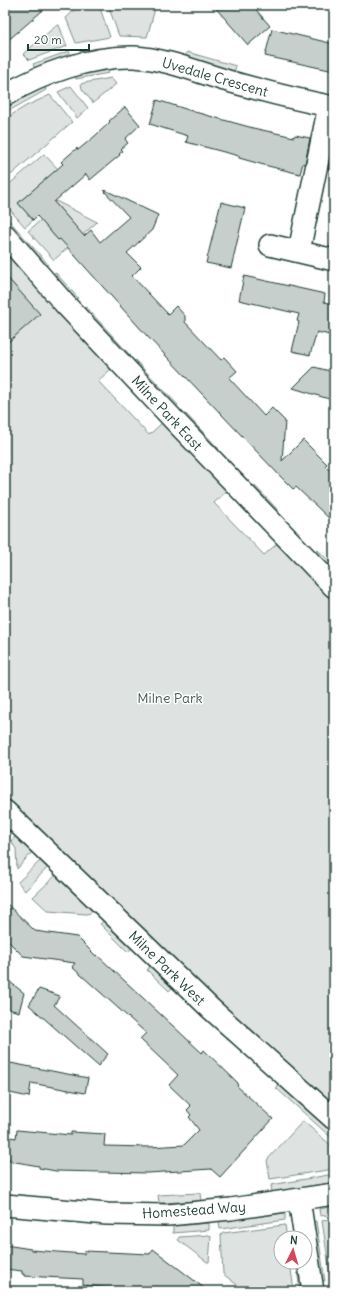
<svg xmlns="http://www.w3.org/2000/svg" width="339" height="1296" font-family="Delius,sans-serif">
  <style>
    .green { fill: #dee3e2; stroke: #7e908b }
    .building { fill: #c7cfcc; stroke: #1f3d34 }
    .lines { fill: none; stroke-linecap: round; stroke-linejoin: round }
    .minor-casing { stroke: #1f3d34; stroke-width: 24 }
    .minor { stroke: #fff; stroke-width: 21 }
    .labels { text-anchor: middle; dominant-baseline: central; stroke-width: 3; stroke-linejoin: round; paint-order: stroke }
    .street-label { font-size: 14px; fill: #1f3d34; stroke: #fff }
    .park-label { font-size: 14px; fill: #455e57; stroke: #fff }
  </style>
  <rect width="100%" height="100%" fill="#fff"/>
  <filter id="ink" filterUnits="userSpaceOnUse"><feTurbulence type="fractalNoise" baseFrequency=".025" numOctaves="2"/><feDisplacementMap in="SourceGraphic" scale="8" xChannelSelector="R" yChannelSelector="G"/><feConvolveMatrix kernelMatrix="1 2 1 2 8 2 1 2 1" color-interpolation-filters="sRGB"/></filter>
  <g filter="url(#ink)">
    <path class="green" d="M80,5H99L110,37L76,43L66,18Z
      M108,5H151L155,9L147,37L119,36Z
      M57,25H59L67,46L29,60L23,54Z
      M69,51L71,56L35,69L33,64Z
      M187,52L236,66L234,72L185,57Z
      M107,67L109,73L76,79L75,75Z
      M111,78L116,84L93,103L82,89L81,84L84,83Z
      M44,85L46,90L5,113V106Z
      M71,86L88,108L77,118L58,92Z
      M50,95L72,122L5,180V119L26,106Z
      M44,154L58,169L18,203L33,220L25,227L5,204V188Z
      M56,201L97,222L54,260L28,231L41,220L58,240L75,226L54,202Z
      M5,216L48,264L44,268L5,224Z
      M5,247L112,368L98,381L149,435L163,422L229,489L214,503L264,555L279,542L334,597V1109L297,1077L5,800Z
      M55,272L78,298L74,301L51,276Z
      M86,307L131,356L127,359L82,311Z
      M135,360L178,405L174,409L131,364Z
      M186,414L219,449L215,453L182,418Z
      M254,485L279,511L275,515L250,489Z
      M317,549L334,566V575L313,553Z
      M17,835L33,851L17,869L16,849L11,841Z
      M42,859L49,866L25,891L18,882Z
      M57,874L94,909L91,913L86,914L48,911L33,897Z
      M105,920L133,947L128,952L100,924Z
      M151,965L174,986L169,991L147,970Z
      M280,1083L334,1130V1140L276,1088Z
      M303,1121L334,1148V1169L270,1179L267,1160Z
      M334,1174V1182L272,1192L271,1185Z
      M200,1193L201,1201L159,1203L158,1195Z
      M334,1206V1214L320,1216L319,1209Z
      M285,1213V1220L220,1229L219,1221Z
      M334,1218V1271L332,1274L330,1273L322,1221L324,1220Z
      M316,1221L325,1281H320L311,1222Z
      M209,1223V1230L173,1233V1226Z
      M285,1225L287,1238H281V1262H290L294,1291H245L223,1274L221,1235L223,1233Z
      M209,1235L211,1236L209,1262H207L178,1240L179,1237Z
      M296,1262H301L305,1291H300Z"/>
    <path class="building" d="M5,5H49L5,43Z
      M213,5H252L270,26L248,45Z
      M272,29L334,44V71L265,56Z
      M157,100L195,112L253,128L294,137L295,135L310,138L305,164L303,163L300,174L264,165L239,158V156L186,142L188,136L150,124Z
      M125,107L140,125L125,139L128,143L121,149L123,151L119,154L120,155L90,180L86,174L54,202L84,236L91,230L100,242L129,217L104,191L105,190L158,215L152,230L127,253L141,267L132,276L168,314L176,306L185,316V322L221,360L224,357L237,371L229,378L264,416L272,408L285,421L282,461L303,440L327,464L325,466L334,475V523L296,487L293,489L280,476L147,336L60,239L58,240L37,216L33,220L18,203L63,164L61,162L77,148L78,150L95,136L110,122L109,121Z
      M334,144V170L328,169Z
      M221,202L245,208L231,268L206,263Z
      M5,275L40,314L5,345Z
      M244,276L325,294L324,302L334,304V336L317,332L310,355L292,351L299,322L297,321L299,314L239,300Z
      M314,367L334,372V383L329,399L293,388Z
      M5,902L35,931L77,937L96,956L97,955L202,1053L204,1050L238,1083L237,1086L273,1119L220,1177L211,1169L148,1173L56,1171L39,1168V1166L10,1161V1159L5,1158V1136L16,1138L17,1130L71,1135V1132L105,1134L104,1146L149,1147L184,1145L199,1130L189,1117L191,1115L187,1110L191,1106L169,1085L178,1075L140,1039L146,1033L72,967L75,963L23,956L5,938Z
      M10,982L24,993L19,1012L5,1008V997Z
      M39,989L60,996L54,1005L108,1054L98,1066L29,1005Z
      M5,1062L88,1078L85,1093L31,1083L29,1097L5,1092Z
      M5,1245L31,1249V1250L84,1254L85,1251L150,1254L153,1249L208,1291L111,1290V1288L83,1285V1279L24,1276V1274H22V1271L5,1269Z"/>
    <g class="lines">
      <g class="minor-casing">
        <path id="minor" d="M5,95C43,73 90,56 134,57C167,59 197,72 228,81C263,91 298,100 334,107
          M5,235L64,303L173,419L334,587
          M270,245L334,260
          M299,251L329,106
          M5,811L211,1009L334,1119
          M299,1199L313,1291
          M5,1205L107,1214L168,1215L231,1209L334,1194"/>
      </g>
      <use href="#minor" class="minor"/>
    </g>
  </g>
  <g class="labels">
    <g class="street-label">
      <text transform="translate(215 77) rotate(16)">Uvedale Crescent</text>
      <text transform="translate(167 413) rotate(47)">Milne Park East</text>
      <text transform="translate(167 968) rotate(44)">Milne Park West</text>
      <text transform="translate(194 1210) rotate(-4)">Homestead Way</text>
    </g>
    <g class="park-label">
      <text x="170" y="698">Milne Park</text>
    </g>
  </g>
  <rect width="339" height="1296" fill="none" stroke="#fff" stroke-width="20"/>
  <rect x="10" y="10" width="319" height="1276" fill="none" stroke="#1f3d34" stroke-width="1.5" filter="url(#ink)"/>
  <g transform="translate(293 1250) rotate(5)"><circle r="19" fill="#ffffff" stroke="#a5b1ae"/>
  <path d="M0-3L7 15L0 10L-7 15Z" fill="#d1495b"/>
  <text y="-6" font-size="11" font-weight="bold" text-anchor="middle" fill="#1f3d34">N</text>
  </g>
  <path d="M28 44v6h61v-6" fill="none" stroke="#1f3d34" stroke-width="2"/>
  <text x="34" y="44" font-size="12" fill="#1f3d34" stroke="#ffffff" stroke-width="3" paint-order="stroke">20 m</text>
</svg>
